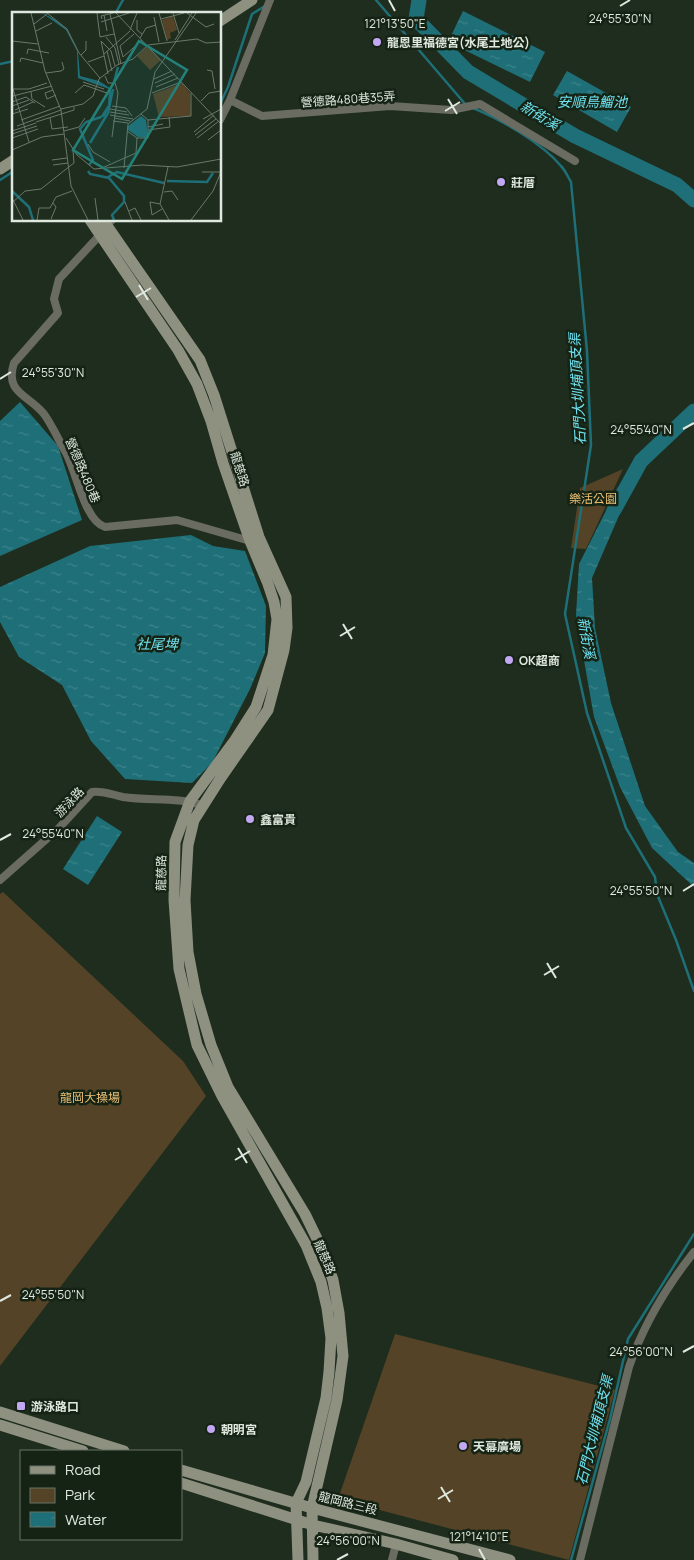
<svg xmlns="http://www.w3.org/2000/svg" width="694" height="1560" font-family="Manrope,'Noto Sans TC',sans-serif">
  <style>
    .green { fill: #544326 }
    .water { fill: url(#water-ripples) }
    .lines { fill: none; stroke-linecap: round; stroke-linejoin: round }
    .stream { stroke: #1e6f78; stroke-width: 2.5 }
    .river { stroke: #1e6f78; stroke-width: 15 }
    .street { stroke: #6a6b61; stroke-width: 8 }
    .secondary { stroke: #8e9080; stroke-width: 11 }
    .ticks { fill: none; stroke: #dfe8de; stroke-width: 2 }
    .poi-dot { fill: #c3a7f2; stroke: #152314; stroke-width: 2 }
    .labels { text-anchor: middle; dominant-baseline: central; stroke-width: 5; stroke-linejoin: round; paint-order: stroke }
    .poi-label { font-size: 12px; font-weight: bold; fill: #dfe8de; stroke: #152314; text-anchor: start }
    .street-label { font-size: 12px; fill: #dfe8de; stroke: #152314 }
    .park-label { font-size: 12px; fill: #ecc176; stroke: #152314 }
    .water-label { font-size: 14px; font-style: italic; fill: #6fe2f1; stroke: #152314 }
    .inset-river { fill: none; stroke: #1e6f78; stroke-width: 2.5 }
    .inset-road { fill: none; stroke: #6b786b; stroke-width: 1 }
    .view { fill: #248179; fill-opacity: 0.15; stroke: #248179; stroke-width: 2.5 }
    .inset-edge { fill: none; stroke: #dfe8de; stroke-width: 2.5 }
    .ticks-label { font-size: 12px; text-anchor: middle; fill: #dfe8de; stroke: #152314; stroke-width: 5; stroke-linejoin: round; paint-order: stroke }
  </style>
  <defs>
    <pattern id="water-ripples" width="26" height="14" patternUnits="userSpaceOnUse" patternTransform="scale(1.25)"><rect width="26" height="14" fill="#1e6f78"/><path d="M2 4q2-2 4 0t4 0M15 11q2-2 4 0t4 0" fill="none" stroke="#3e848b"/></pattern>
  </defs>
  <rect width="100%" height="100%" fill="#1e2d1e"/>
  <path class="green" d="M623,469L586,549L571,548L580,488Z
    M3,892L183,1061L206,1096L0,1366V894Z
    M395,1334L615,1390L569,1560L338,1499Z"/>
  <path class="water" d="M463,11L545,52L530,82L448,42Z
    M567,71L631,107L617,132L553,95Z
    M20,402L58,446L82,520L0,556V421Z
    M618,487L627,497L592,578L595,628L611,703L645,806L678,852L694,863V887L652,848L620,787L594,717L576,615L579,564Z
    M191,535L213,546L245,551L266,606L265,653L250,689L212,763L192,783L125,779L91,741L62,685L19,657L0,622V587L90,546Z
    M97,816L122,832L88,885L63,869Z"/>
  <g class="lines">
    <path class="stream" d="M376,0L466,105
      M115,14L123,0
      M0,64L14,61
      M220,104L228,87L252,14L265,6
      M473,108C500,119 542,143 561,166C565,170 568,177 571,182L587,351L591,445L565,614L587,713L626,828L655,877L657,894L676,940L694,991
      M0,180L14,171
      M571,1560L610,1419L628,1339L694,1234"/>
    <path class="river" d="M419,0L416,19L468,72L575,136L677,185L694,200
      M614,510L641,461L694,411"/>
    <path class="street" d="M230,100L262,116L390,106L451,110L480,104L575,161
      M220,120L230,100L270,0
      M112,220L106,226L99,236L59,279L54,299L58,313L14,363C4,393 29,395 44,414C52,425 58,439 65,451C76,469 84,521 105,527L177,520L250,541L253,540
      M0,880L59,828L92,792C102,790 113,795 123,797C149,801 177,797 202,805
      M392,1560L396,1544
      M580,1560L629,1367C643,1326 667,1286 694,1252"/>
    <path class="secondary" d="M220,21L252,0
      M0,169L14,160
      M90,220L178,350L197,384L211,421L223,463L250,541L268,584L274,602L277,619L273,655L256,707L235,740L190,801L175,842L174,900L179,969L197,1045L222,1096L306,1245L321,1282L327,1308L331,1338L329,1372L326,1398L306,1482L296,1503L298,1560
      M103,220L200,360L214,395L259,537L286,597L287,628L284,650L268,710L220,779L194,820L188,845L185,900L188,952L196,994L211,1045L228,1087L305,1214L321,1247L333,1280L339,1313L343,1356L337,1400L312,1508L313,1560
      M0,1412L124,1451
      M0,1425L83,1451
      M181,1470L312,1508L510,1560
      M181,1483L313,1525L396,1544L453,1560"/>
  </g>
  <path class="ticks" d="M389,0L395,11M620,6L630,0M448,99L457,114M445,111L460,102M139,285L148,300M136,297L151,288M0,379L11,372M683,429L694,423M343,624L352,639M340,636L355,627M0,840L11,834M683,891L694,884M547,963L556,978M544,975L559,966M238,1148L247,1163M235,1160L250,1151M0,1301L11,1295M683,1352L694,1346M441,1487L450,1502M438,1499L453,1490M479,1549L485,1560M337,1560L348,1554"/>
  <g class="poi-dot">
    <circle cx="377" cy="42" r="5"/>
    <circle cx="501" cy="182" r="5"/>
    <circle cx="509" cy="660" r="5"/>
    <circle cx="250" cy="819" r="5"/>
    <rect x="16" y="1401" width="10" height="10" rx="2.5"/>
    <circle cx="211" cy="1429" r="5"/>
    <circle cx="463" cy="1446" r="5"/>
  </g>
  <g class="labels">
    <g class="poi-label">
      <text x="387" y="42">龍恩里福德宮(水尾土地公)</text>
      <text x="511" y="182">莊厝</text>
      <text x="519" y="660">OK超商</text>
      <text x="260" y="819">鑫富貴</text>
      <text x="31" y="1406">游泳路口</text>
      <text x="221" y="1429">朝明宮</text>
      <text x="473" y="1446">天幕廣場</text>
    </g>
    <g class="street-label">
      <text transform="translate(348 99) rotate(-4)">營德路480巷35弄</text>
      <text transform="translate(240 469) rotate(72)">龍慈路</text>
      <text transform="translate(83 470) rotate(67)">營德路480巷</text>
      <text transform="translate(69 802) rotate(-47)">游泳路</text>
      <text transform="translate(161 873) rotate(-89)">龍慈路</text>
      <text transform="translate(325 1257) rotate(67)">龍慈路</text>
      <text transform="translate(348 1503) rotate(14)">龍岡路三段</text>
    </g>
    <g class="park-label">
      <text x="593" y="498">樂活公園</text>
      <text x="90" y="1097">龍岡大操場</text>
    </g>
    <g class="water-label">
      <text x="592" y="101">安順烏鰡池</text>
      <text transform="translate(540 115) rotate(31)">新街溪</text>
      <text transform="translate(577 389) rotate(-93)">石門大圳埔頂支渠</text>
      <text transform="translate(587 638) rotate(80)">新街溪</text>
      <text x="157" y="643">社尾埤</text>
      <text transform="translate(594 1430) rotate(-76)">石門大圳埔頂支渠</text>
    </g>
  </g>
  <g transform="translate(12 12)">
    <rect width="209" height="209" fill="#1e2d1e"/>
    <path d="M161,4L165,18L158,21L159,26L155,28L150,8ZM135,35L149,48L138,58L125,44ZM170,71L178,81L179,104L147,105L141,82Z" fill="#544326"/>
    <path d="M30,1L42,7L55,17L66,40L68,64L87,69L98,76L100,81L98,92L93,104L87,107L96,93L97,77L66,66L65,39L54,18ZM129,104L134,108L136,126L126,125L116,118V114Z" fill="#1e6f78"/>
    <path class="inset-river" d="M102,70L106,55M78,131L96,101L101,77M77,153L81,148L68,117L74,110L89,105M76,159L78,162L97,166L112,184V190L100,203L102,208M96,165L105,160L152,171M155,169L195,170L201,161M0,179L17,195L21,208"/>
    <path class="inset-road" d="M19,1L33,59L49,98L59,174L76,208M35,1L55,17L67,41L88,66M85,1L88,25L102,22M104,1L209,112M147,1L155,29M161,1L167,21M175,1L194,15L202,12M98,2L109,52M92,3L95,19M142,5L147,30M90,7L89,4L101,1M149,7L172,1M125,8V18L130,22M89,10L117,1M22,12L35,2M118,18L125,1M24,19L40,11M94,25L103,36L107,52M128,26L134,16L144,13M163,28L180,1M0,29L26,32M89,29L96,62M89,29L99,39L103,54M95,39L100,59M15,42L16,37L37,41M92,42L118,19M69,43L74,38V29M111,45L108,34L122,22M111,45L130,28M8,50L9,46L31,51M76,50L92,44M195,58L200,59L203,77M34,61L49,59L52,57L50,50M93,64L96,71H103L106,81L100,125M142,67L160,59M71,70L92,77M143,71L163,62M144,75L166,66M41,78L33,81L35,87L44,83M19,80L20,87L33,95M63,81L72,73L95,81M140,81L169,70M1,84L40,74M189,89L197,81L209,79M0,90L14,85L23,91M0,94L17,88M100,94L114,96L120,104M49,97L71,92L81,84L87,67L105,53L121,47L136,33L185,27L194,31L209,30M98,97L115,100M3,98L21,90M98,100L117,103M0,102L16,97M129,102L136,108L179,104V81M98,103L121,107M38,106L40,117L56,115M102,106L118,109M191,107L209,97M9,108L48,94M101,109L116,111M24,110L62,98V95M5,114L49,98M136,115L151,112M136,118L158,115L157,105M0,119L24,111M52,119L67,115L73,106M182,120L202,103M0,122L25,114M183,123L204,107M0,126L26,117M54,126L65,143L82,157L130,153L165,155L209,147M125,126H136V108M185,126L207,109M196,128L209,118M17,130L1,77H17L35,71M76,132L81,140L98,150M0,138L30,125L52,122M40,148L55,146M41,153L56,151M156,155L148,192L157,208M90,156L124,141L125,126L115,119M112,156L116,112L135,97L143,60L184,1M190,160H209M152,180L160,179L166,188M0,186L11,208M83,186L86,208M1,190L13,179L29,177L58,154L62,151L61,138M113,190L120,208M148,192L138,190L140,203L150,197M117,199L123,196L129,208M39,207L44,195L41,191M25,208L27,196H38L44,185L60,179M179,208L201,179L209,160"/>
    <path class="view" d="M127,29L175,58L110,167L61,138Z"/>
    <rect width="209" height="209" class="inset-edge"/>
  </g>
  <g class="ticks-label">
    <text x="620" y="23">24°55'30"N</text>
    <text x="395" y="28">121°13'50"E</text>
    <text x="53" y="377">24°55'30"N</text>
    <text x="641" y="434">24°55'40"N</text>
    <text x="53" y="838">24°55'40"N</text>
    <text x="641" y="895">24°55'50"N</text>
    <text x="53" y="1299">24°55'50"N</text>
    <text x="641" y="1356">24°56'00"N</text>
    <text x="479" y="1541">121°14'10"E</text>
    <text x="348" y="1545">24°56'00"N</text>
  </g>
  <rect x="20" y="1450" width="162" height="90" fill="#152314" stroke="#667265"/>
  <rect x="30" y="1466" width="25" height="8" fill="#8e9080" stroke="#667265"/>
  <text x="65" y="1475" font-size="15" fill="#dfe8de">Road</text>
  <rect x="30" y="1488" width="25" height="15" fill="#544326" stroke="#667265"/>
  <text x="65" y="1500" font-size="15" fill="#dfe8de">Park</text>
  <rect x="30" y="1512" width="25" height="15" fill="url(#water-ripples)" stroke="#667265"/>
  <text x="65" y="1525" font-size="15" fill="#dfe8de">Water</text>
</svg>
